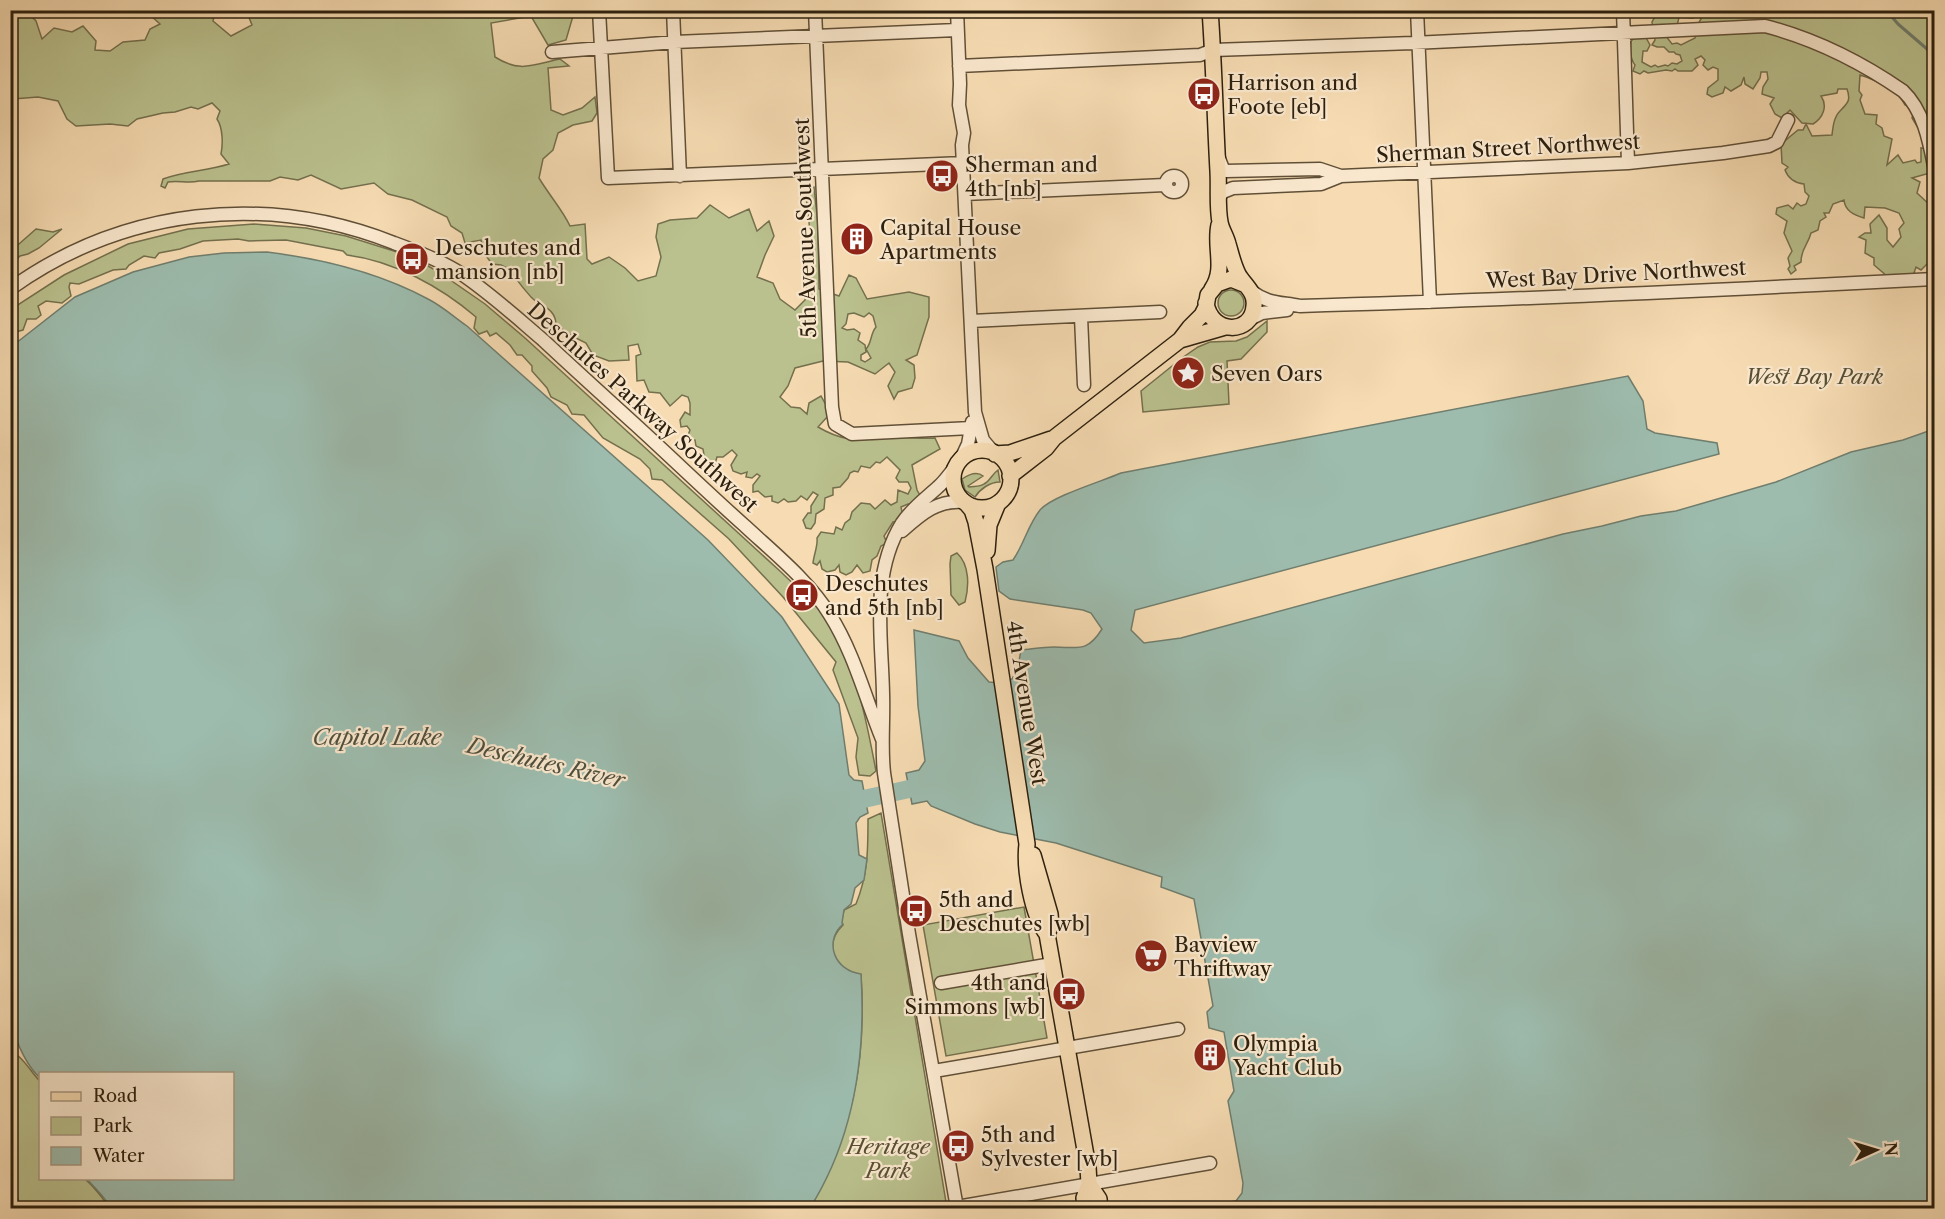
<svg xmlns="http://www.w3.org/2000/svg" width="1945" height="1219" font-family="'Libre Caslon Text',serif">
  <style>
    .green { fill: #bac18e; stroke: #74704e; stroke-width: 1.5; fill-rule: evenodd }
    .water { fill: #9dbcae; stroke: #707e6e; stroke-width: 1.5 }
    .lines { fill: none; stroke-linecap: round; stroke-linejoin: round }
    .stream { stroke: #707e6e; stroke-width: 3 }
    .river { stroke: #9dbcae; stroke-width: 18 }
    .minor-casing { stroke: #604f37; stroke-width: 15 }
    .major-casing { stroke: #2d200e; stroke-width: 18 }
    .minor { stroke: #fae8ce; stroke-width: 12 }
    .major { stroke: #f7dcb3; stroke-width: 15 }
    .labels { text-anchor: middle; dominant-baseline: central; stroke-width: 4.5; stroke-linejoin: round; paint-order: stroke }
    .poi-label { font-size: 21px; fill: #2d200e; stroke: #fae8ce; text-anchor: start }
    .street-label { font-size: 21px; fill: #2d200e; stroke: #fae8ce }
    .park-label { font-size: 21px; font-style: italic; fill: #575034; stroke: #fae8ce }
    .water-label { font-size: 22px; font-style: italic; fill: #4f4f3e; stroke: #fae8ce }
  </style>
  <rect width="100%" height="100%" fill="#f7dcb3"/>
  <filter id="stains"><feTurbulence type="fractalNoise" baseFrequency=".00333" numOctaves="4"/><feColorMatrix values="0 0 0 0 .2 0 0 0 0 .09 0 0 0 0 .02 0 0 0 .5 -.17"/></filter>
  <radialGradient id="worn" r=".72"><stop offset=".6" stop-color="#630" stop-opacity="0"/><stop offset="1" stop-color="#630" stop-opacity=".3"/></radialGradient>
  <path class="green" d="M557,10L573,16L566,40L548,45L531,16L491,23L495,57C520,73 532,65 560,59L569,66L548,68L551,110L563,115L582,108L595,97L597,113L592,121L573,125L558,133L553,150L543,159L539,178C549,195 562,209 570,226L585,224L587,259L592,264L609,257L625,268L638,281L656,276L661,257L656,237L658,224L670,220L697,218L710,205L729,218L749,209L757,231L769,221L774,236L765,255L757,277L773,283L780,299L795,310L805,300L811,240L805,187H814L818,225L819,289L839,296L849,275L856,278L867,299L909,292L929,297V317L917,355L906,360L914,365L915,378L912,388L898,392L894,399L888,386L895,372L889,363L875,374L848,362L823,361L795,368L788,386L780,397L791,407L800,408L807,414L809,403L821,396L827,407L828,416L818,427C850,446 864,437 897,437C910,437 922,439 935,438L940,449L912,465L917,490L921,497L915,504H908L901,507L903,517L900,521L893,522L884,536L887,543L881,546L877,556L872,560L870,571L863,573L857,565L852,572L846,575L840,572L839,565L835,570L827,572L822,569L820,561L817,565L813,563C814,554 818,546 817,538L821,532L834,534L836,527L842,530L845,523L850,519L852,512L861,503L870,504L875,509L885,500L891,505L897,502L898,490L908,494L911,488L908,482H899L896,478L900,470L887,457L880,463L876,462L870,468L861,466L858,472L854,471L850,473L848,478L840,487L833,488V495L825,498L824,509L816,514L815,523L811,529L806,528L803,520L808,513H811V506L818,495L813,492L807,500L801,496L796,501L788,502L784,499L778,503L772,501V496L765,497L758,491L753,492V485L760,476L757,474L752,478L746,477L747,472L741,474L733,471L731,465L737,455L732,450L723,457H717L714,467L704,468L706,462L703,461L704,455L703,449L696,446L695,440L687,438L690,430L687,426L681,427L680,420L685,412L690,415V403L688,397L682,395L670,406L660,393L649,392L644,380L637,381L636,356L641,354L638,344L628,346L629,360L609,361L593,355L586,343L568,334L556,324C555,307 540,307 531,297C524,289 515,279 511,270L501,265L492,264L484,253L481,240L465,243L462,233L451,226L447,217L412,200L388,194L374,183L341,189L311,175L298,180L280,177L270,181H199C188,184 179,180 168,182L165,188L161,186L163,179C184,171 207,171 229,164L221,154C223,144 223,128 217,119L220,111L212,103L198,109L191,107L175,112L163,113L137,119L128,126L110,124L76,126L67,119L58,101L38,97L13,99L10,96V11H26L36,21L42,39L54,28L72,32L83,26L96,41L95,50L110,51L123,42L145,40L150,29L160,24L150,15L153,11H215L213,21L231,36L252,25L248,15L262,17L281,11ZM854,313L864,317L869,313L873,316L876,327C870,334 872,343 866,349L871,358L865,362L861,360V355L866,352L865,345L858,340L860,333L854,329L847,330L842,328L846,324L848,314Z
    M1667,11H1669L1673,15V11H1698L1693,18L1679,17L1677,26L1665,35L1672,44L1677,43L1681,45L1695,38L1698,24L1701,19L1700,11H1934V154L1912,118L1915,109L1905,105L1895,88C1881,86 1873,78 1860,75L1859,91L1862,95L1860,100L1865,114L1877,115L1876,124L1882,128L1884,136L1892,139L1887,165L1898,155L1903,163L1915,160L1917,163L1921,162V148L1927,149L1934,155L1930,173L1912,178L1920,182L1917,193L1931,206L1932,218H1934V257L1921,270L1916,267L1913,276H1887L1874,265V258L1865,253L1866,240L1859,237L1865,233H1871L1870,224L1879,215L1887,228V240L1893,247L1901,237L1899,229L1904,223L1899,213L1885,208L1865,207L1864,218C1854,215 1845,211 1844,200L1833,204L1829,213H1824L1826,217L1820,221L1818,230L1811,233C1808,245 1801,248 1801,262L1794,266L1796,270L1791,274L1788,269L1790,266L1788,258L1792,251L1784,233L1787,221L1776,214L1777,208L1788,205L1793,209L1797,203L1801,206L1806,204L1809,196L1805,192L1804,184C1795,183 1788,178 1785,170L1788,167L1782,163L1781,144L1798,130H1803L1806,124L1812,136L1832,135C1833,126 1834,117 1840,111C1848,103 1851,100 1847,89H1838L1837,93L1821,96C1828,106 1823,118 1813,124L1802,123L1790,110L1782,118L1775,114L1770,104L1774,98L1762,94L1763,87L1768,79L1767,72H1761L1760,78L1753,89L1745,84L1744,77L1741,85L1731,91L1725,87L1723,93L1712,97L1707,94L1708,88L1718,80V69L1713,67L1708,70L1703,65L1705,60L1701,56L1695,59L1698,65L1692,71H1678L1675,69L1672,71L1666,70L1648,73L1644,71L1640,74L1633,71L1635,65C1630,59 1630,49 1631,41L1636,37L1645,36L1650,45L1647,51H1643L1642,62L1651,67L1655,65L1658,67L1665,65L1668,66L1672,63L1677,64L1682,61L1680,55L1676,54L1674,52H1669L1664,47H1657L1652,45L1655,40L1652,22L1656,15L1663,14Z
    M254,224L306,228L346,236L413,257L440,273L485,304L525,338L781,572C794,585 809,597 821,611C855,655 866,719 876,771L870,776L859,775L856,757L858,738L833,670L836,662L783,597L729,539L662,480L652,479L650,469L640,459L603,438L584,415L572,414L567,405L551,397L547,388L532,371V366L522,355H517L510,345L496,333L490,336L487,331L479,334L474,328L476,317C441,287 394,261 347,255L343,251L286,240L249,241L238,239L203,241L180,249L159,253L155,258L144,256L129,265L126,269L113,270L79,284L70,283L69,287L71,296L62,303L46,301L38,306L41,315L36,319H27L23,330L11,333V311L16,306L64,275L128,244L188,229Z
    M36,229L53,232L62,229L39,248L28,254L20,256L11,265V251Z
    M1218 303a13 13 0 1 1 26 0a13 13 0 1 1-26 0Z
    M1267,321V332L1241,359L1227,361L1229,404L1143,412L1141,391L1182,358L1198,347L1210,342L1236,341L1247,337Z
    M998,470L1000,482C990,482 980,489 975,497L965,490L962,479C968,475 977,471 983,476L968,486L969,487C974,486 980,487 984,484C990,481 992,474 998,470Z
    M957,553C970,565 969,587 965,602L959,605L951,595L950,564L951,556Z
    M881,813L947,1208H810C852,1130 867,1064 861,975C834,969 823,945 843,925L841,923L844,910L856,904C868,874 868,851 868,819Z
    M1024,907L1047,1038L946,1056L923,925Z
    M10,1052C23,1055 31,1073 40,1081V1178L85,1179C93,1186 104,1199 109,1208H20L10,1166Z
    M1076,1202L1077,1208H1024H1041Z"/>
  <path class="water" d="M267,252C323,259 378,272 428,299C442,306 454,317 467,326L708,540L782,617L839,704L849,775L854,780L862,781L868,813L860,817L856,823L859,855L867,859L864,880L855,888L851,904L844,910L842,923L843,924C823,942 835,971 861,974C866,1055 854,1138 810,1208H110C106,1197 95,1189 87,1179L232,1178V1074H40V1078C25,1064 16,1041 10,1021L11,347L75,297L133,272L189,257L224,253Z
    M1628,376L1643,401L1647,429L1655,433L1717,443L1719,454L1135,610L1131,630L1144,643L1181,638L1563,534L1602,526L1641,516L1676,511L1776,482L1851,452L1903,440L1934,429V1208H1188L1236,1201L1242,1193L1243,1183L1228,1101L1234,1091L1224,1032L1209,1028L1207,1012L1213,1006L1194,899L1161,887L1162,877L1056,843L1000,832L975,824L931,806L927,801L912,804L906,773L919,770L925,761L918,706L914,630L959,641L968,658L989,682L1001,683L1012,679L1018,667L1021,650C1032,649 1043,647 1054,647C1078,647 1087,653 1102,629L1091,613L1083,610L1010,599L999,591L996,567L1003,562L1013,560C1024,544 1028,525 1040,510C1052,496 1103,481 1121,473Z"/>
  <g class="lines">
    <path class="stream" d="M1886,10L1898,24L1934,55"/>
    <path class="river" d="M841,804L909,789"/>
    <g class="minor-casing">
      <path id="minor" d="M599,10L608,178L963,163
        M673,10L680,176
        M815,10L832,407L835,424L852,434L971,428
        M957,10L960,84L959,105L964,133L962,145L975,412L983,440L994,453
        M1417,10L1430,302
        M1623,10L1628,163
        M552,52L675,42L957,30
        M959,66L1200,55L1213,50L1413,43L1765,26C1815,39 1861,62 1903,91C1923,110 1929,140 1934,166
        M1218,156L1223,169L1226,171L1320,169L1341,176
        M1166 184a8 8 0 1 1 16 0a8 8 0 1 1-16 0Z
        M965,194L1165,185
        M1219,197L1223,192L1233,188L1321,184L1341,176L1628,163L1723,153L1769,146L1777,142L1788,120
        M10,289C123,208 265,192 394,243C416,251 440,260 460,273C490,293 516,317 543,340C574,369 606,398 638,427C674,460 709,494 745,526C774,553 809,581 830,615C854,653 865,697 882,739
        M1251,291C1268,304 1280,302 1300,306C1511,300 1723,290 1934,279
        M1081,317L1084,385
        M1248,320L1262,313L1287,310
        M971,321L1160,312
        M961,459L968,444L972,422
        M956,466C950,473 945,481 938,487C925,499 912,508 902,523C870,575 882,636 883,694C884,720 881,746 884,773L909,934L957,1208
        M902,531C921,514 938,499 965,502
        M941,983L1052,964
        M934,1071L1178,1029
        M957,1207L1210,1163"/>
    </g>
    <g class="major-casing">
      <path id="major" d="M1212,289C1226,269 1214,247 1219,225
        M1206,303C1211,335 1252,335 1254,306C1256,292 1244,285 1238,274C1233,264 1231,254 1228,244C1226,236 1221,229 1220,222C1217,206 1219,188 1218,171C1215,118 1214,64 1210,10
        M1180,340L1225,327
        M953 479a29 29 0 1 1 58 0a29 29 0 1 1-58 0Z
        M995,454L1010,453L1051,439
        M1010,476L1046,448L1054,438L1180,340L1190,327L1202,315L1206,307L1208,295L1217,284L1231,279L1246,285
        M966,503L972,510L976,522L985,569L1027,844C1024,868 1032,915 1047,934L1088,1167L1089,1184L1084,1198L1086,1208
        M987,551L989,525L998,503
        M1033,855L1050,914L1051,925L1047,934
        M1089,1184L1099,1199L1100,1208"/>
    </g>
    <use href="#minor" class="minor"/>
    <use href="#major" class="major"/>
  </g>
  <defs>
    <g id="bus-disc" transform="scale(1.725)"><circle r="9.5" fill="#8f2418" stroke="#fae8ce"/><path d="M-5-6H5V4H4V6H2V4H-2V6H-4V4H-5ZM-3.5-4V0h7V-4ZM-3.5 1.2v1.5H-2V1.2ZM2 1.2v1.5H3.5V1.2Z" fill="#fff"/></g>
    <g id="building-disc" transform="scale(1.725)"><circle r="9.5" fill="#8f2418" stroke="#fae8ce"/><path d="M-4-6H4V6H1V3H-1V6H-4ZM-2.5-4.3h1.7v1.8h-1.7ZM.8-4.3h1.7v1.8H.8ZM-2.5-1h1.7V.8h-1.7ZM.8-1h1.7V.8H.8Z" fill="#fff"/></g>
    <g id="sight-disc" transform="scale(1.725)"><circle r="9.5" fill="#8f2418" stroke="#fae8ce"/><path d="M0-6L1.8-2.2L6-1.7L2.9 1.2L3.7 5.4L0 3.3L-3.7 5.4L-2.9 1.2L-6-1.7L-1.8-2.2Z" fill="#fff"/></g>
    <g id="supermarket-disc" transform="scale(1.725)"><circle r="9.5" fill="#8f2418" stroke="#fae8ce"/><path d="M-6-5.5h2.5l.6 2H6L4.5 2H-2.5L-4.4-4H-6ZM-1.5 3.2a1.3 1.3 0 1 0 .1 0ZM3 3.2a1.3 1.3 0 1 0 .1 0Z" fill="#fff"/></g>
  </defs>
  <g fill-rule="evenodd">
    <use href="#bus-disc" x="1204" y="94"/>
    <use href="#bus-disc" x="942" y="176"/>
    <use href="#building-disc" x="857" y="239"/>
    <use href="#bus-disc" x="412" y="259"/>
    <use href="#sight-disc" x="1188" y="373"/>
    <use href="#bus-disc" x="802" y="595"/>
    <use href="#bus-disc" x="916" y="911"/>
    <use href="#supermarket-disc" x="1151" y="956"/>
    <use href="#bus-disc" x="1069" y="994"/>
    <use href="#building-disc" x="1210" y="1055"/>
    <use href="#bus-disc" x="958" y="1146"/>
  </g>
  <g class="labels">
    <g class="poi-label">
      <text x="1227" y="82">Harrison and<tspan x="1227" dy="24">Foote [eb]</tspan></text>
      <text x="965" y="164">Sherman and<tspan x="965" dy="24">4th [nb]</tspan></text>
      <text x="880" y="227">Capital House<tspan x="880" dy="24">Apartments</tspan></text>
      <text x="435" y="247">Deschutes and<tspan x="435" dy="24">mansion [nb]</tspan></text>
      <text x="1211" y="373">Seven Oars</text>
      <text x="825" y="583">Deschutes<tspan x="825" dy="24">and 5th [nb]</tspan></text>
      <text x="939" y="899">5th and<tspan x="939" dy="24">Deschutes [wb]</tspan></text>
      <text x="1174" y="944">Bayview<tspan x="1174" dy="24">Thriftway</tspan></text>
      <text x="1046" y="982" text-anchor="end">4th and<tspan x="1046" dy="24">Simmons [wb]</tspan></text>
      <text x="1233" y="1043">Olympia<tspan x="1233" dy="24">Yacht Club</tspan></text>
      <text x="981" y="1134">5th and<tspan x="981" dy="24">Sylvester [wb]</tspan></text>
    </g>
    <g class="street-label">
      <text transform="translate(1508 148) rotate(-3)">Sherman Street Northwest</text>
      <text transform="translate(805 228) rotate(-92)">5th Avenue Southwest</text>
      <text transform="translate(1616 274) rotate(-3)">West Bay Drive Northwest</text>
      <text transform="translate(643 407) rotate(42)">Deschutes Parkway Southwest</text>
      <text transform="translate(1027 703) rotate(81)">4th Avenue West</text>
    </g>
    <g class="park-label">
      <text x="1814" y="376">West Bay Park</text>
      <text x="888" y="1146">Heritage<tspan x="888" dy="24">Park</tspan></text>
    </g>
    <g class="water-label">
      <text x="377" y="737">Capitol Lake</text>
      <text transform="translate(546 763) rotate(13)">Deschutes River</text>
    </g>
  </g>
  <rect width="1945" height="1219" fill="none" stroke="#f7dcb3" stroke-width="36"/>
  <rect x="12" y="12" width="1921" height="1195" fill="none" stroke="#2d200e" stroke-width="3"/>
  <rect x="18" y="18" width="1909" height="1183" fill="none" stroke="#2d200e" stroke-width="1.5"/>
  <rect x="39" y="1072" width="195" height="108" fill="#fae8ce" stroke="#a89881" stroke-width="1.5"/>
  <rect x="51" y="1092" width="30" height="9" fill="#f7dcb3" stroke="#a89881" stroke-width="1.5"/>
  <text x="93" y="1102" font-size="18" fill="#2d200e">Road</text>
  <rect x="51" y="1117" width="30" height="18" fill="#bac18e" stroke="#a89881" stroke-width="1.5"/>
  <text x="93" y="1132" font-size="18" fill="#2d200e">Park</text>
  <rect x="51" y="1147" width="30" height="18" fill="#9dbcae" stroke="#a89881" stroke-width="1.5"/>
  <text x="93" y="1162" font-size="18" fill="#2d200e">Water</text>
  <g transform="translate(1876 1150) rotate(86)" stroke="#fae8ce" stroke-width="4.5" paint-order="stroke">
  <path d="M0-4.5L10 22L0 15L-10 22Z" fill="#2d200e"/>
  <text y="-9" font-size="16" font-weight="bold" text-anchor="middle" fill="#2d200e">N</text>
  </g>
  <rect width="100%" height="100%" filter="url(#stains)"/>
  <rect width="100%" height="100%" fill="url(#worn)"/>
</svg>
